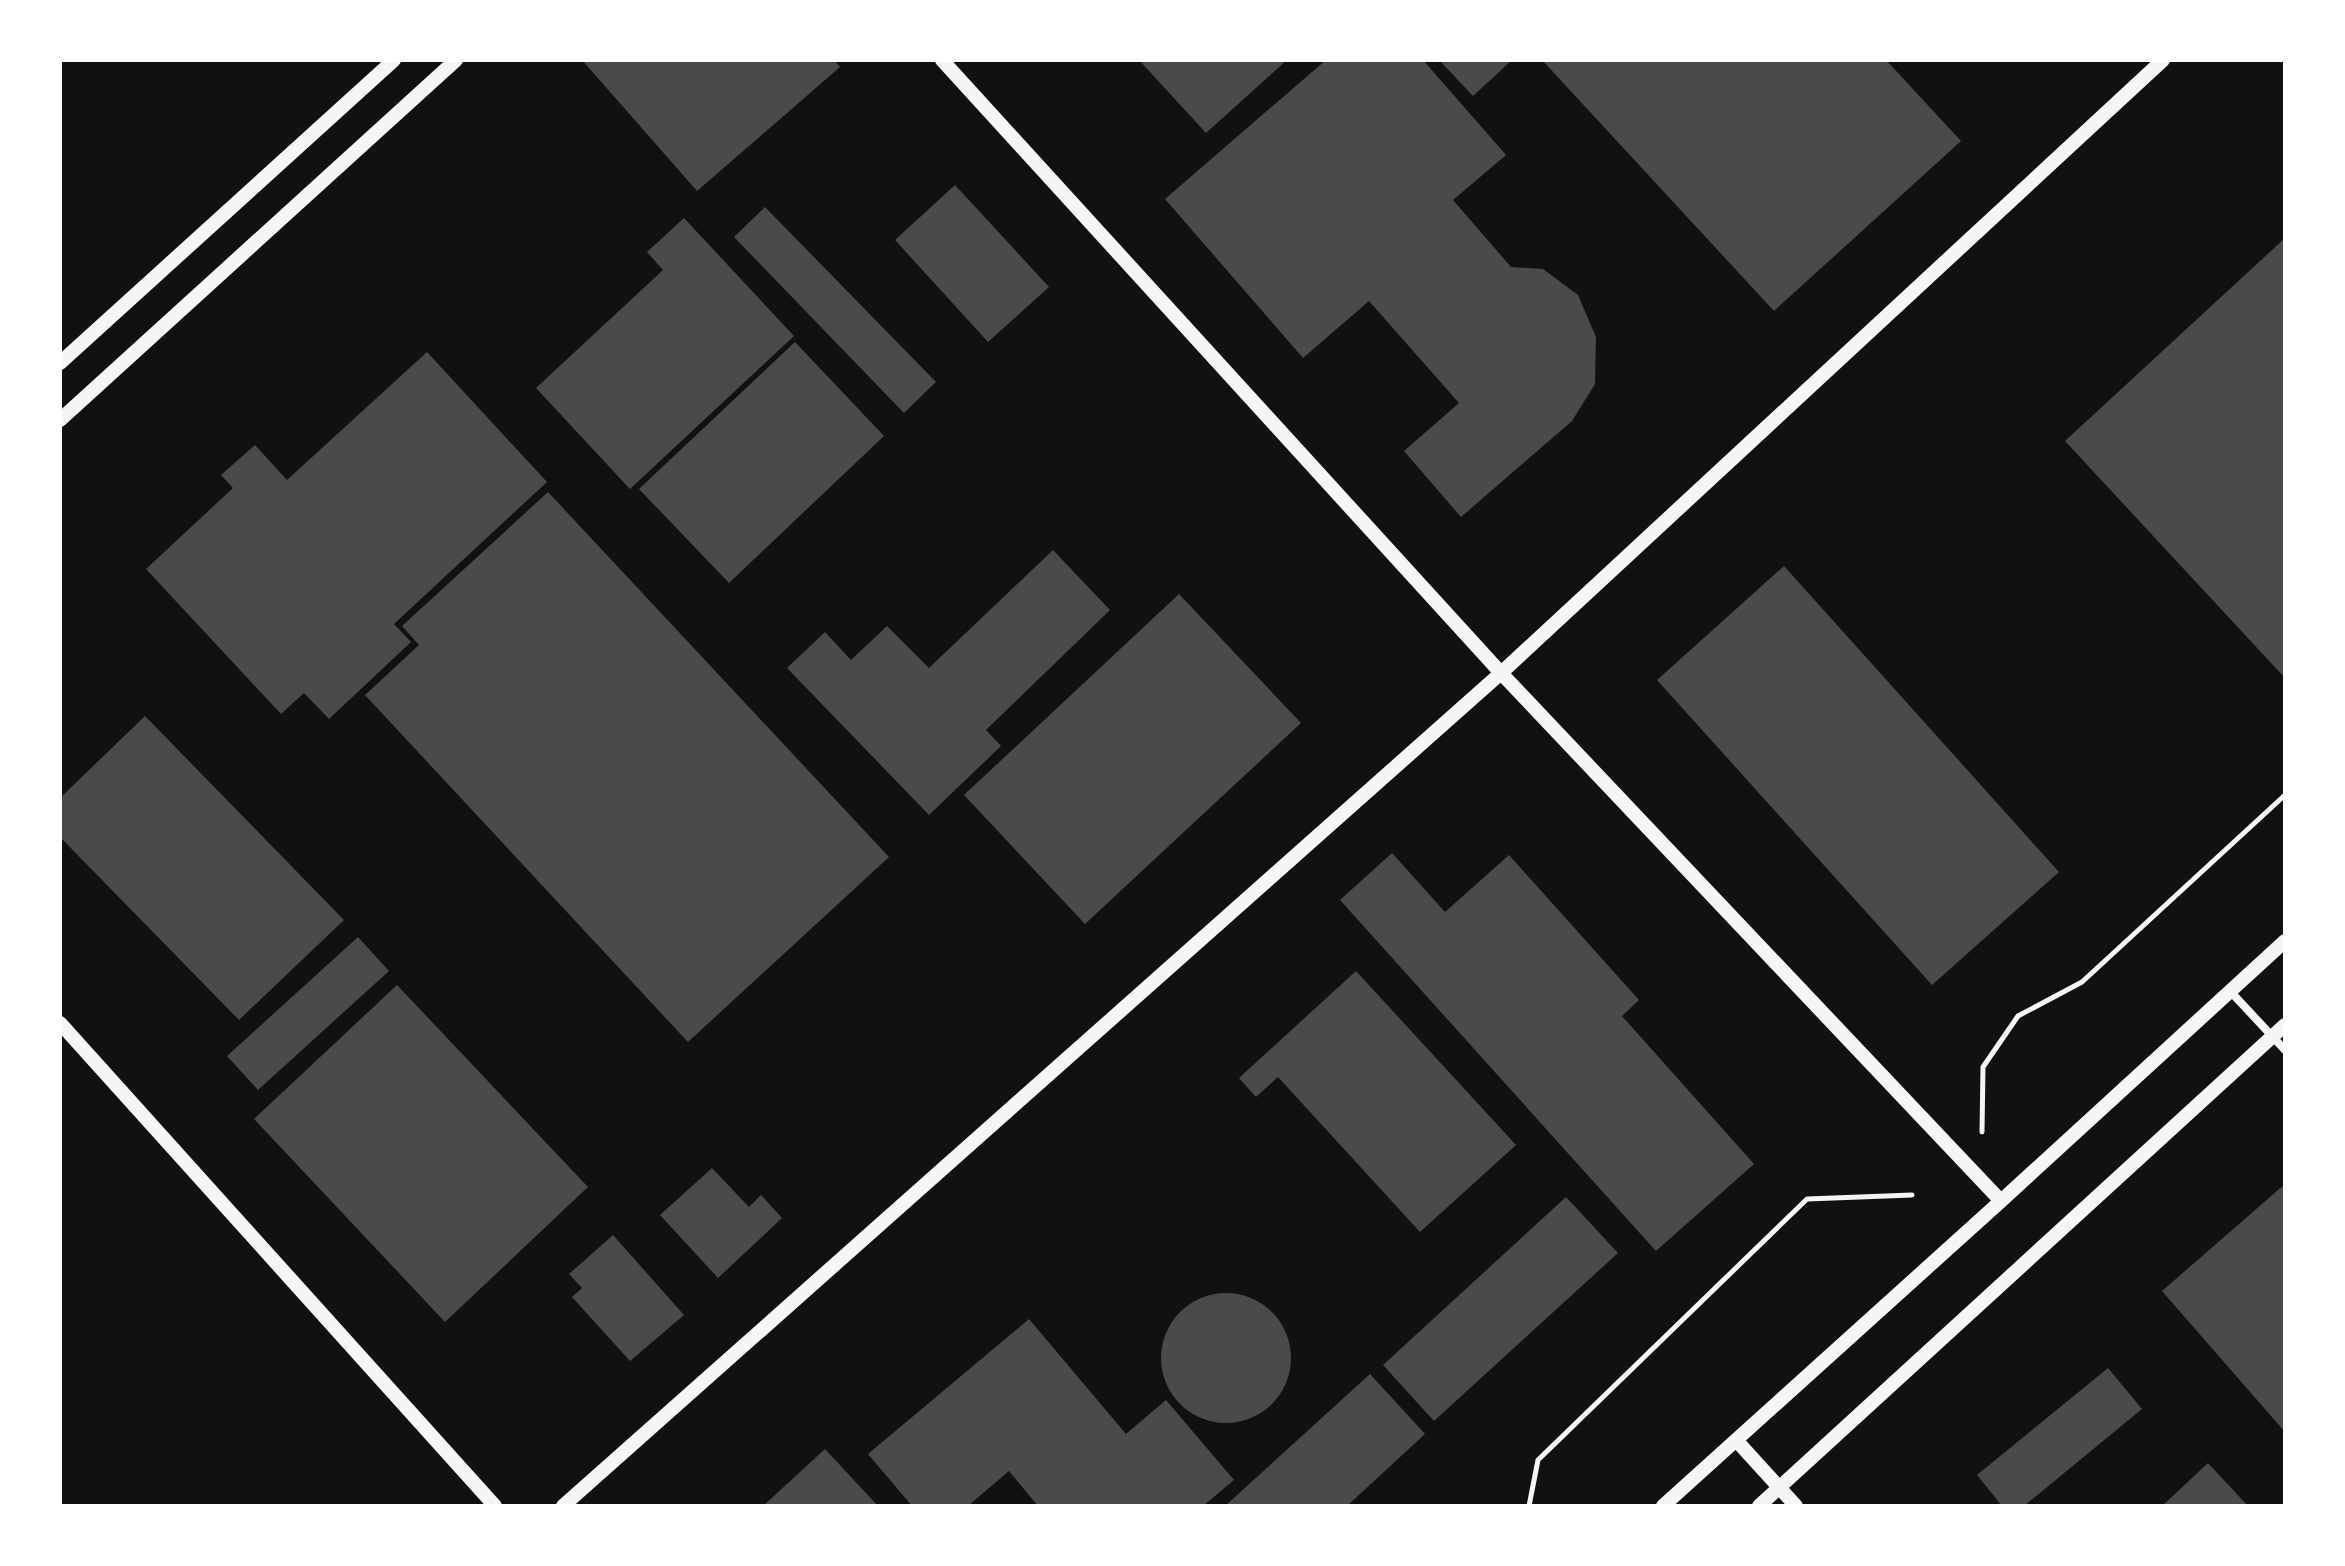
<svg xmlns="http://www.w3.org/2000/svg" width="2345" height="1566" font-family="Ubuntu,sans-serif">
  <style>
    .building { fill: #4a4a4a }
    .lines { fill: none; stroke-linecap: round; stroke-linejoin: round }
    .path { stroke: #f5f5f5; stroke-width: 5 }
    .minor { stroke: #f5f5f5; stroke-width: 8 }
    .tertiary { stroke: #f5f5f5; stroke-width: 14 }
  </style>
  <rect width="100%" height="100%" fill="#111"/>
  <path class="building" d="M582,60H834L840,67L697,191Z
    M1139,60H1287L1206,133Z
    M1326,60H1423L1506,155L1453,200L1511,267L1543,269L1578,295L1596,337L1595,384L1572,421L1461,517L1404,451L1459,403L1369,301L1303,358L1165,199Z
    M1439,60H1512L1473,96Z
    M1542,60H1886L1961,141L1774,311Z
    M955,185L1049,287L988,342L895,240Z
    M765,207L936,382L904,413L734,237Z
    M684,218L794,336L630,489L536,388L663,270L647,252Z
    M2285,238V678L2065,441Z
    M795,342L884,436L729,583L639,489Z
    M427,352L547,482L394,624L411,642L329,719L304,693L281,714L146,569L233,488L221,475L255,445L287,480Z
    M548,492L889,857L688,1042L365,695L419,645L402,626Z
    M1053,550L1110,610L986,730L1001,746L929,815L787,668L825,632L851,660L887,626L929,668Z
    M1784,566L2059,872L1932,985L1657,680Z
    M1179,594L1301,723L1085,924L964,795Z
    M145,716L344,920L239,1020L60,837V798Z
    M1392,853L1445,912L1509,855L1639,1000L1622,1016L1754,1164L1656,1251L1340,900Z
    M358,937L389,971L258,1090L227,1056Z
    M1356,971L1516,1145L1420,1232L1278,1077L1256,1097L1239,1078Z
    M397,985L588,1187L445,1322L254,1119Z
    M712,1168L749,1207L761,1195L782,1218L718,1278L660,1215Z
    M2285,1184V1432L2162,1291Z
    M1566,1197L1618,1253L1434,1421L1383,1365Z
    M613,1235L684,1315L630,1361L572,1297L582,1288L569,1274Z
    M1161 1358a65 65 0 1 1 130 0a65 65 0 1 1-130 0Z
    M1029,1319L1126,1434L1166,1400L1234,1480L1203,1506H1038L1009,1471L968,1506H912L868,1454Z
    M2108,1368L2142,1409L2024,1506H2002L1977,1475Z
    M1370,1374L1425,1434L1347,1506H1225Z
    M825,1449L878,1506H763Z
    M2208,1463L2248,1506H2162Z"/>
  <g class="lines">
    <path class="path" d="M1982,1132L1983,1067L2018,1016L2082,982L2285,795
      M1529,1506L1538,1460L1807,1199L1912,1195"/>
    <path class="minor" d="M2230,991L2285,1050"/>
    <path class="tertiary" d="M942,60L1501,673L2001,1201
      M60,363L394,60
      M60,420L456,60
      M60,1023L495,1506
      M1736,1440L1796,1506
      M563,1506L1501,673L2163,60
      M1663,1506L2001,1201L2285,941
      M1759,1506L2285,1025"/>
  </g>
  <rect width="2345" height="1566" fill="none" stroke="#ffffff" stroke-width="124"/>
</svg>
